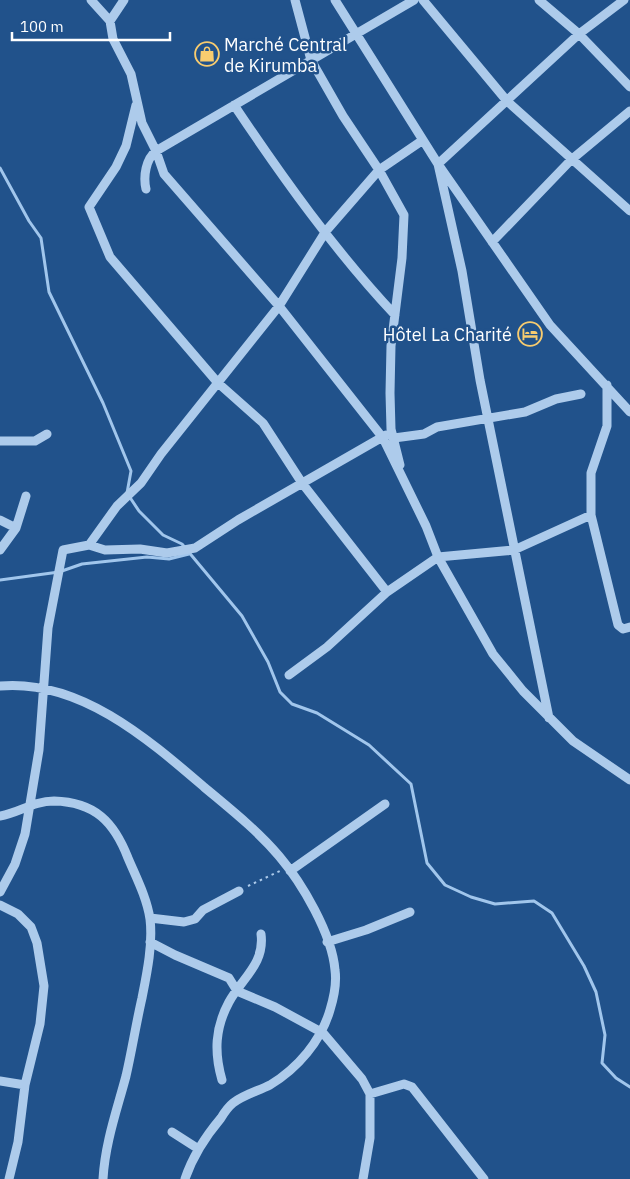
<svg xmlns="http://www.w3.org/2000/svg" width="630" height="1179" font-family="'IBM Plex Sans',sans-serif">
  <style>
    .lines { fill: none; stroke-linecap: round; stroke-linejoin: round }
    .stream { stroke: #a1c6ec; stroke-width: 3 }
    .path { stroke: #adcbeb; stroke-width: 2; stroke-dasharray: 2.5 4; stroke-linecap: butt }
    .minor { stroke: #adcbeb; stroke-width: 9 }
    .labels { text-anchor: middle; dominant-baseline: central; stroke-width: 5; stroke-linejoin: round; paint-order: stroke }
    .poi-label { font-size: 18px; fill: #fff; stroke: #21528b; text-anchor: start }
  </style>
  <rect width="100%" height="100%" fill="#21528b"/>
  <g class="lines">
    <path class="stream" d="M0,168L29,221L41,238L49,292L103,403L131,471L127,493L139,511L163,535L182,544L242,616L268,662L280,692L292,704L317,713L369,745L411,784L427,863L445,885L471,897L495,904L534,901L552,913L584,966L596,992L605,1035L602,1063L616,1078L630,1087
      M0,580L59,572L82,564L147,557L169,559L189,554"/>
    <path class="path" d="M248,886L280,871"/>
    <path class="minor" d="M91,0L110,21
      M124,0L110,21L113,39L131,74L142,123L156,151L164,174L279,306L383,438L426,526L438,557L493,654L523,691L573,741L630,780
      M295,0L311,60L343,116L379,170L404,215L402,258L391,346L390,393L391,429L400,465
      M335,0L438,164L550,325L630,412
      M423,0L507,101L630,211
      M539,0L579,34L630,87
      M136,105L126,146L116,167L89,207L110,257L218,383L263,423L302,483L387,592
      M234,105C283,178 335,251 395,315
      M146,189C143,176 146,159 156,151L414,0
      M492,242L571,160L630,111
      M607,385V426L591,473V515L618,625L623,629L630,627
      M394,438L424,434L437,427L525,412L556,399L581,394
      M0,441H35L47,434
      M0,520L16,528
      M89,545L105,550L140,549L167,553L195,548L238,520L386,435
      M0,550L16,528L26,496
      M289,675L327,647L387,592L438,557L514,550L591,515
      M0,686C79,679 147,738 204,787C229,808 257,830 279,856C302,883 332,934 335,970C337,984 334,997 330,1010C321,1041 298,1068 270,1085C258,1091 243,1095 233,1103C228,1107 224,1113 221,1118C205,1137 193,1155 185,1179
      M549,718L480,380L462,271L438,164L579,34L624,0
      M0,816C19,813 33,801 54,801C95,802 114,822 128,858C136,877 147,898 150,919C153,944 147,973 142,998C136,1024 132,1050 126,1076C117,1110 105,1143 103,1179
      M290,871L385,804
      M0,892L15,864L25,834L39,750L48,628L63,550L89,545L117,506L141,483L161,454L279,306L326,231L379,170L423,140
      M0,905L18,914L31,927L37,943L44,986L40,1024L25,1085L18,1142L9,1179
      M150,918L184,922L195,919L203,910L239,891
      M150,942L175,955L229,978L237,991L275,1007L323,1033L362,1079L370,1094V1138L363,1179
      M327,942L366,930L410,912
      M222,1080C214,1052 215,1028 229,1002C242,978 265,964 261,934
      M0,1081L25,1085
      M370,1094L404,1084L412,1087L484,1179
      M172,1132L197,1148"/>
  </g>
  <defs>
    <g id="shop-ring" transform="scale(1.25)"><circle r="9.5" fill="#21528b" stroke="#f8cc6f" stroke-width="1.5"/><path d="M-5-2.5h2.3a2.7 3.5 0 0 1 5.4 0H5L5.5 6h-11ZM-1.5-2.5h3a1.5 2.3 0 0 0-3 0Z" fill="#f8cc6f"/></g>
    <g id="hotel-ring" transform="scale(1.25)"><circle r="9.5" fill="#21528b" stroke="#f8cc6f" stroke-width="1.5"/><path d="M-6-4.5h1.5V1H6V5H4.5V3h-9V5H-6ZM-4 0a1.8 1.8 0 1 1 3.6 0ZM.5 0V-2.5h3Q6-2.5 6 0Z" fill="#f8cc6f"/></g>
  </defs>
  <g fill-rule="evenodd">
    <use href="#shop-ring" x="207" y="54"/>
    <use href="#hotel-ring" x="530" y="334"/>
  </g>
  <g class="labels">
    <g class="poi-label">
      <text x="224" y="44">Marché Central<tspan x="224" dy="21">de Kirumba</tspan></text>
      <text x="512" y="334" text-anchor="end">Hôtel La Charité</text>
    </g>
  </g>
  <path d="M12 32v8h158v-8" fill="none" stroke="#ffffff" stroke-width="2.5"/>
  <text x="20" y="32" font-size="15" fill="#ffffff" stroke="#21528b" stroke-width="4" paint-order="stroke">100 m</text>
</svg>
